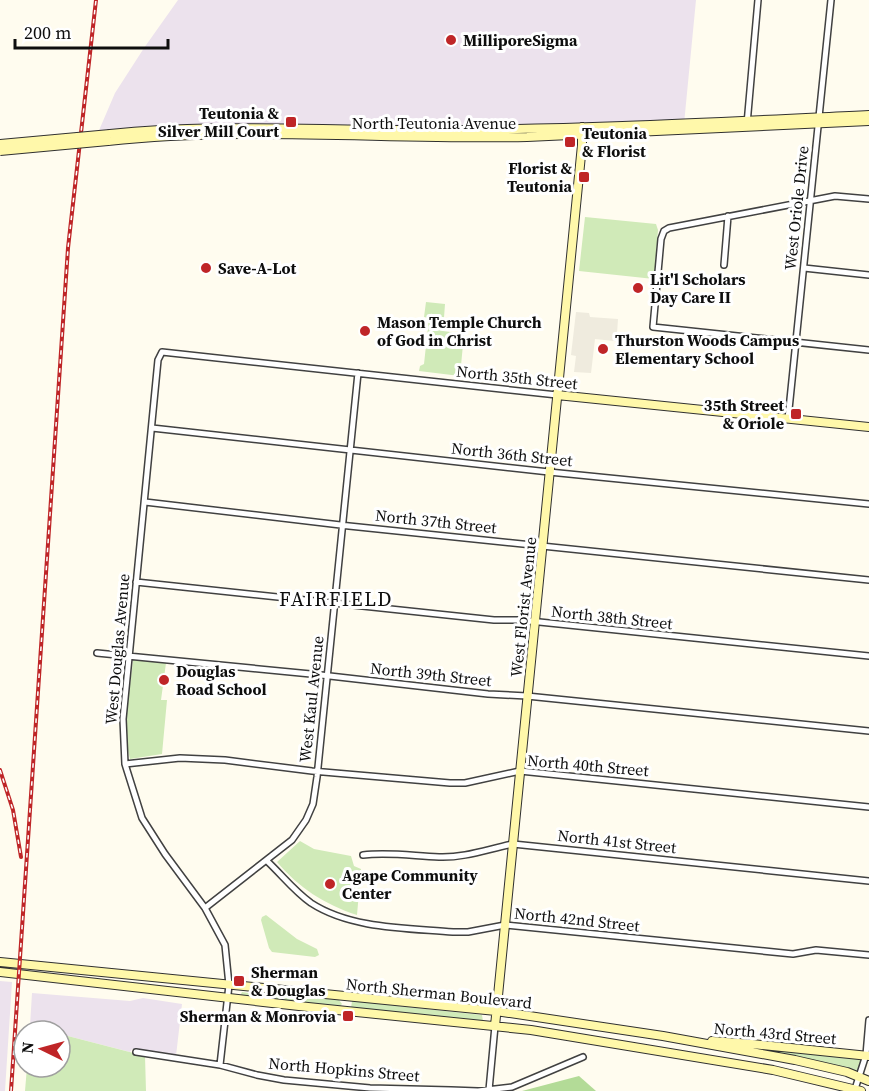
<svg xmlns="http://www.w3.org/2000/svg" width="869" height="1091" font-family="'Source Serif 4',serif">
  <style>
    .industrial { fill: #ece2ed }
    .green { fill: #d0eab8 }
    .forest { fill: #b3db97 }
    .plaza { fill: #efebde }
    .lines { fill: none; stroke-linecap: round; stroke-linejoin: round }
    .street-casing { stroke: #414141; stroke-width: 8 }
    .secondary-casing { stroke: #303030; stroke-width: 10 }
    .street { stroke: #fff; stroke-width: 5 }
    .secondary { stroke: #fff8aa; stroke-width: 8 }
    .rail-casing { stroke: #bf2527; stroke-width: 4 }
    .rail { stroke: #fff; stroke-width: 1.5; stroke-dasharray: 4.5; stroke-linecap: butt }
    .secondary-bridge-casing { stroke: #303030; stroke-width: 10; stroke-linecap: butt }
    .secondary-bridge { stroke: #fff8aa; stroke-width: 8 }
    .poi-dot { fill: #bf2527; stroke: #fff; stroke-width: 2 }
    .labels { text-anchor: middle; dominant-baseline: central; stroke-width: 6; stroke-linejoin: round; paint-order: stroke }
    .poi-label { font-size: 16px; font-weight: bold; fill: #0e0e0e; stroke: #fff; text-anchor: start }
    .street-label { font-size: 16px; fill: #0e0e0e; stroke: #fff }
    .quarter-label { font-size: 20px; letter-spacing: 1.5px; fill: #0e0e0e; stroke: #fff }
  </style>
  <rect width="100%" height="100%" fill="#fffcef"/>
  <path class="industrial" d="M178,0H696L684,124L97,135L115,93L144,48Z
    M0,981L12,982L5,1091H0Z
    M32,993L130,1001L143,998L182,1004L176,1056L132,1049L130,1052L60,1034V1031H48L30,1026Z"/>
  <path class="green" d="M585,217L656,224L658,230L654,279L579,271Z
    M426,302L445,304L443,331L464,334L460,376L419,371L420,366L424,364L429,318L424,317Z
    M133,660L166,663L161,700H167L162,754L130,759C121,727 130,692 133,660Z
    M300,841L314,849L351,856L354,866L361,869L357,915C324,904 299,888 277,862Z
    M266,915L297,939L317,949L319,955L315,957L272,952L269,948L261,920L262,917Z
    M242,992L263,995L275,993L339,1000L342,1004L339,1007L240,996Z
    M352,1001L482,1015L483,1021L351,1008Z
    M60,1034L145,1056L146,1091H25L27,1067H60Z
    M745,1046L859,1058L862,1061L856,1072L809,1059L745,1048Z"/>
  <path class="forest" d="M579,1076L596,1091H522Z"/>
  <path class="plaza" d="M576,312L589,313L590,317L618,319L617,334L627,335L623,342L595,339L591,373L574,372L576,356L571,355Z"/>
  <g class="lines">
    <g class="street-casing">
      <path id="street" d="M747,124L758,0
        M869,199L835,196L669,228L664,231L661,239L653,327L869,350
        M724,265L728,216
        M804,268L869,275
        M788,419L831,0
        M152,428L549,472L869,504
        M145,502L349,526L869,580
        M136,582L494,620H520L869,656
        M97,653L321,675L488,694L527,696L869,731
        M125,764L180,758L225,760L312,771L450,783H465L520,771L869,807
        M363,855C389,852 413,856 439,857C464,858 488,849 513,844L869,881
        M267,861C282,875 294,891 311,903C351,929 407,928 453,932H468L505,925L793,954L816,950L869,955
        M205,908L292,840L306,820L313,804L317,777L358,373
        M136,1052L220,1065L257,1075L284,1080L370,1088L451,1090L478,1091L512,1087L583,1057
        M220,1065L229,985L225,945L205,908L165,854L142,818L125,764L123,719L158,360L162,352L557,395
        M855,1089L866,1055L869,1020
        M489,1090L495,1026"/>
    </g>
    <g class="secondary-casing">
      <path id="secondary" d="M110,134C214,123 319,131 423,130C572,130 721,122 869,115
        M108,141C247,126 388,140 527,137L869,121
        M557,395L869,427
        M0,962L496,1011L663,1036L795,1060L847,1072L869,1081
        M0,972L308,1007L531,1030L773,1070L861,1091
        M495,1026L582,145V127
        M712,1041L752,1044L869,1056"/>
    </g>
    <use href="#street" class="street"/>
    <use href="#secondary" class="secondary"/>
    <g class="rail-casing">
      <path id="rail" d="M0,770L13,810L21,857
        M11,1091L68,248L96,0"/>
    </g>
    <use href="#rail" class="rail"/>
    <g class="secondary-bridge-casing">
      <path id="secondary-bridge" d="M0,144L110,134
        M0,151L108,141"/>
    </g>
    <use href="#secondary-bridge" class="secondary-bridge"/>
  </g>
  <g class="poi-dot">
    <circle cx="451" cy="40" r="6"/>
    <rect x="285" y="116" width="12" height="12" rx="3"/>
    <rect x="564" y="136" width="12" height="12" rx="3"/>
    <rect x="578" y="171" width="12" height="12" rx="3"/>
    <circle cx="206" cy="268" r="6"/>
    <circle cx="638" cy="288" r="6"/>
    <circle cx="365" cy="331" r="6"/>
    <circle cx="603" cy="349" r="6"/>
    <rect x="790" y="408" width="12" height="12" rx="3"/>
    <circle cx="164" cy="680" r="6"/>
    <circle cx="330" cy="884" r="6"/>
    <rect x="233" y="975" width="12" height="12" rx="3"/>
    <rect x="342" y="1010" width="12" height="12" rx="3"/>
  </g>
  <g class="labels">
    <g class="poi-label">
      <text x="463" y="40">MilliporeSigma</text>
      <text x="279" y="113" text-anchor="end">Teutonia &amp;<tspan x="279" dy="18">Silver Mill Court</tspan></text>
      <text x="582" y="133">Teutonia<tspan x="582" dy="18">&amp; Florist</tspan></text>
      <text x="572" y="168" text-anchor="end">Florist &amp;<tspan x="572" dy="18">Teutonia</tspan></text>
      <text x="218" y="268">Save-A-Lot</text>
      <text x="650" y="279">Lit'l Scholars<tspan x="650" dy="18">Day Care II</tspan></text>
      <text x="377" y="322">Mason Temple Church<tspan x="377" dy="18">of God in Christ</tspan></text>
      <text x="615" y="340">Thurston Woods Campus<tspan x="615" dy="18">Elementary School</tspan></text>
      <text x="784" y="405" text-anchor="end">35th Street<tspan x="784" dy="18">&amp; Oriole</tspan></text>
      <text x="176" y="671">Douglas<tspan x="176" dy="18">Road School</tspan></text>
      <text x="342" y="875">Agape Community<tspan x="342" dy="18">Center</tspan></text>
      <text x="251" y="972">Sherman<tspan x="251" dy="18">&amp; Douglas</tspan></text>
      <text x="336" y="1016" text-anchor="end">Sherman &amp; Monrovia</text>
    </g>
    <g class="street-label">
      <text x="434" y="123">North Teutonia Avenue</text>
      <text transform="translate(796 208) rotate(-84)">West Oriole Drive</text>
      <text transform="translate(517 377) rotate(6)">North 35th Street</text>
      <text transform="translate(512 454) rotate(6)">North 36th Street</text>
      <text transform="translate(436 521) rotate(6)">North 37th Street</text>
      <text transform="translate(523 607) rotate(-84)">West Florist Avenue</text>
      <text transform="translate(612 617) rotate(6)">North 38th Street</text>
      <text transform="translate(117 649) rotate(-85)">West Douglas Avenue</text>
      <text transform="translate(431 674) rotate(6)">North 39th Street</text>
      <text transform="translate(311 699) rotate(-84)">West Kaul Avenue</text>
      <text transform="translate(588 765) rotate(5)">North 40th Street</text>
      <text transform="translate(617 841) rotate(6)">North 41st Street</text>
      <text transform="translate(577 919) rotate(6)">North 42nd Street</text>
      <text transform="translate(439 993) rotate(6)">North Sherman Boulevard</text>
      <text transform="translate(775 1033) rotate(5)">North 43rd Street</text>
      <text transform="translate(344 1069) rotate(5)">North Hopkins Street</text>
    </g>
    <g class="quarter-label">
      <text x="336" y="599">FAIRFIELD</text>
    </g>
  </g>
  <g transform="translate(42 1049) rotate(275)"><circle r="28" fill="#ffffff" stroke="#9f9f9f" stroke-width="1.5"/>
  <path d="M0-4.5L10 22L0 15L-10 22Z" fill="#bf2527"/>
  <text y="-9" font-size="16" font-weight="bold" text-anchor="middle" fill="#0e0e0e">N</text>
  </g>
  <path d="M15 39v9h153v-9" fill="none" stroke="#0e0e0e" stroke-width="3"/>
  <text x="24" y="39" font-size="18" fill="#0e0e0e" stroke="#ffffff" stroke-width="4.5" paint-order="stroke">200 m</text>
</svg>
